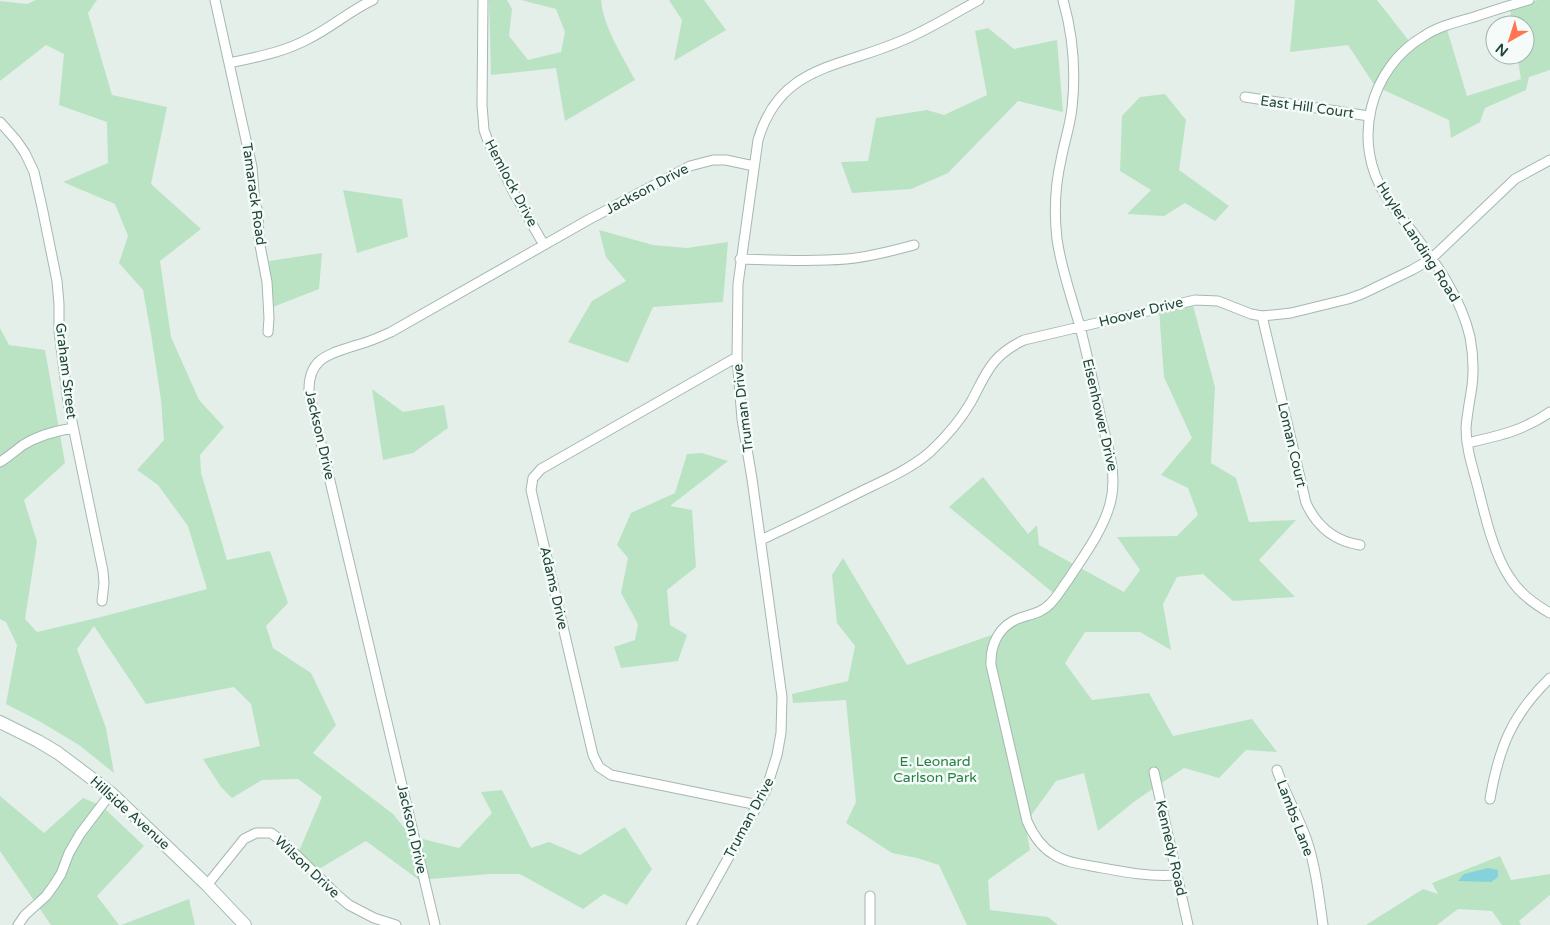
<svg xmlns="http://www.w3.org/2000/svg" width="1550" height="925" font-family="'Varela Round',sans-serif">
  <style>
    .green { fill: #bae3c3 }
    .water { fill: #86d2da }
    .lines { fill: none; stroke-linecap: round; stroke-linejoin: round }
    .street-casing { stroke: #a5b8b0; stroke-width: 11 }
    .secondary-casing { stroke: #a1bcb1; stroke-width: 14 }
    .street { stroke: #fff; stroke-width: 9 }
    .secondary { stroke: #fff; stroke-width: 12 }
    .labels { text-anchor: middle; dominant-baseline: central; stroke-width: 5; stroke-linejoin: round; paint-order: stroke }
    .street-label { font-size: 14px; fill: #204438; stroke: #f5fbf8 }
    .park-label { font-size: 14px; fill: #258044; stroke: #f5fbf8 }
  </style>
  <rect width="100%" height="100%" fill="#e4efe9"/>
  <path class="green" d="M36,0H97L88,13L112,95L167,107L151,184L201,229L160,261L171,337L199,400L224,427L200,455L201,473L227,560L270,551L288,603L266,626L273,648L311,673L336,725L313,753L393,814L411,836L459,848L492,813L481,792L502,790L531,848L549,842L580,855L625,827L652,869L627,905L604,894L583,909L520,874H490L419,880L366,841L314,872L297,856L322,797L298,779L262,780L232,798L221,787L203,759L260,746L251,704L234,687L146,704L94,626L77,649L106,728L114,773L79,745L39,721L6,704L17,645L6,622L0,619V328L9,345L45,350L65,463L24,500L37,542L25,619L37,632L101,617L207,589L188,526L158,485L137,470L164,440L161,400L151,334L143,290L119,263L128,236L115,204L63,182L108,163L107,122L59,105L64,54L46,45L0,81V1L27,4Z
    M489,0H507L512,9L509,36L528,60L561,52L565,32L556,9L521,0H601C603,26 623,57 635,80L565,121L556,68L491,75Z
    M669,0H704L726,30L674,61L682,20Z
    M1295,0H1377L1409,41L1446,26L1467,96L1521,79L1517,55H1525V25H1512L1510,8L1538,0H1550V70L1529,77L1526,90L1485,108L1480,122L1451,138L1449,120L1375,86L1348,45L1290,52Z
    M988,28L1014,49L1057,40L1063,112L1018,101L948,173L911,189L852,193L841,162L868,161L876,118L927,110L944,115L987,95L975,31Z
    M1165,94L1186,120L1179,170L1229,206L1215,221L1185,203L1164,216L1127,214L1151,190L1120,171L1122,116L1140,97Z
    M343,190L402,199L408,237L357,253Z
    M599,230L653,245L687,248L728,242L723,302L653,307L628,363L568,342L592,301L626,281L606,257Z
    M322,253L319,289L273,307L269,261Z
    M1192,302L1215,387L1211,463L1236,478L1249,522L1296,520L1259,560L1295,597L1233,601L1203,574L1177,577L1163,604L1171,650L1140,632H1085L1065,663L1092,700L1149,693L1173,736L1252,719L1277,752L1246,750L1219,778L1184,768L1135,801L1098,831L1084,773L1056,781L1025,824L1030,850L988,880L990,910L1048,917L1058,925H967L939,865L917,858L892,853L846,823L856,802L846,700L793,703L792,694L848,681L855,646L837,623L832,575L843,558L907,665L997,633L1057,596L949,507L983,477L1028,534L1037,525L1039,545L1124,592L1140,570L1117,537L1177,536L1198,515L1188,488L1161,475L1192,438L1164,377L1159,310Z
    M372,389L403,412L444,405L448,428L413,453L383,460Z
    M702,453L728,461L670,506L692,510L696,567L667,590L670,625L687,635L678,661L621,668L614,647L635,640L638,624L621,593L628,558L617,545L631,513L675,493L687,454Z
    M0,796L44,833L83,798L102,806L144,846L97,896L119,925H51L0,851Z
    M1500,856L1511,880L1550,874V895L1519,921L1521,925H1502L1492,911L1458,909L1437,925H1366L1423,889L1438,894L1432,883Z
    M189,899L195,925H121Z"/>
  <path class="water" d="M1488,868L1498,870V877L1491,882L1458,881L1464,874Z"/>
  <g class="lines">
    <g class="street-casing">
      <path id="street" d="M215,0L252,167L255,205L258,211L259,240L267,282L269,318L268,332
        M483,0L482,105L484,130L488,141L514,193L544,245
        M1063,0C1073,35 1076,72 1072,108C1070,126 1064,143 1061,160C1055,186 1054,213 1057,239C1061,269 1072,298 1080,327C1088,357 1094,388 1101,419C1108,447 1118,475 1110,504C1103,530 1083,557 1068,580C1062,588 1057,597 1050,604C1041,613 1032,614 1020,618C999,625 990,645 991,665L1027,821C1033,835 1040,846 1053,854C1066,863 1082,864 1097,867C1124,872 1149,877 1177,875
        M1529,0C1510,5 1492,11 1474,17C1457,22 1439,26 1424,36C1369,68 1351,143 1386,196C1393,208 1403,219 1411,230C1435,262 1461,297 1470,337C1473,353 1474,370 1472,386C1470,400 1467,414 1466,428C1466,449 1473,468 1478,488C1485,516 1494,555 1510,578C1520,594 1534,604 1550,613
        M229,63C257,57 285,52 310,38C332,27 351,10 373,0
        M1245,97L1369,116
        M0,122L16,140L25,153L34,172L42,207L57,281L59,304V331L68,402L103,571L104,583L102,601
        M740,259C775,260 811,262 846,259C869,257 892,251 914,245
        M1262,316L1306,503C1317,527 1334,541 1360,545
        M737,357L541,469L533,478L531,490L593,755L599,767L611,775L758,805
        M1467,443C1498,436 1523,431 1550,412
        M0,462C8,457 15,451 23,445C39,435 55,431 73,428
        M761,540C795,524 830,507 864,490C887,479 910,469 930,452C946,437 960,421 971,402C987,372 991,356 1024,340L1195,300L1218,301L1251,314L1262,316L1291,313L1348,299L1362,294L1412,270L1431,259L1515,179L1550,160
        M1277,770C1285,794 1299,817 1307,841C1316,868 1319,897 1323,925
        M1154,772L1188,925
        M1490,799C1499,747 1512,715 1550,678
        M207,885L244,839L256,833H271L282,841L336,894L349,905L374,918L396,925
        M18,925L25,915L46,896L54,885L61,874L69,853L80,834L111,793
        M435,925L309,392C308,357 330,354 357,345C369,342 380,337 391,332L588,220L690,166L713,160H726L754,166
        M691,925L766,790L777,755L781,733L782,697L752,479L742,419L737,357L738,284L758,140C780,65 839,68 901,41C928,30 953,14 979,0
        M870,925V896"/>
    </g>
    <g class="secondary-casing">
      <path id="secondary" d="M0,722L38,741L58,753L111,793L207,885L245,925"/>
    </g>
    <use href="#street" class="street"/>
    <use href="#secondary" class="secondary"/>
  </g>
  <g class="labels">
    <g class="street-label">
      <text transform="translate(1307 107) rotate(8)">East Hill Court</text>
      <text transform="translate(511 183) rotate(62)">Hemlock Drive</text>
      <text transform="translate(647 189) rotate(-28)">Jackson Drive</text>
      <text transform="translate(254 194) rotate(82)">Tamarack Road</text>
      <text transform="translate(1418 242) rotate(57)">Huyler Landing Road</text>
      <text transform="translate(1141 312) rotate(-14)">Hoover Drive</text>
      <text transform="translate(66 371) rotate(83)">Graham Street</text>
      <text transform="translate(743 408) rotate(-97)">Truman Drive</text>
      <text transform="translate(1100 415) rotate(77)">Eisenhower Drive</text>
      <text transform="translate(320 435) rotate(77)">Jackson Drive</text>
      <text transform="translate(1292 445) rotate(77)">Loman Court</text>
      <text transform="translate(554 588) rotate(77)">Adams Drive</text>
      <text transform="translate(130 813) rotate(42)">Hillside Avenue</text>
      <text transform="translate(749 818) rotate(-62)">Truman Drive</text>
      <text transform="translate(1295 818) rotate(69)">Lambs Lane</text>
      <text transform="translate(412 829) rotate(77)">Jackson Drive</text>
      <text transform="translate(1171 848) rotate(77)">Kennedy Road</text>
      <text transform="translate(307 867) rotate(43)">Wilson Drive</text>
    </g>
    <g class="park-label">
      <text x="935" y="761">E. Leonard<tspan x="935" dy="16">Carlson Park</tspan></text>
    </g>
  </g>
  <g transform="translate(1510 40) rotate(219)"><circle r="24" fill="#f5fbf8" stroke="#a0b2ab"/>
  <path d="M0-4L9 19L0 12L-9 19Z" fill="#ff7452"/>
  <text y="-8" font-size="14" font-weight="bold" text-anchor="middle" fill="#204438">N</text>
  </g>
</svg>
